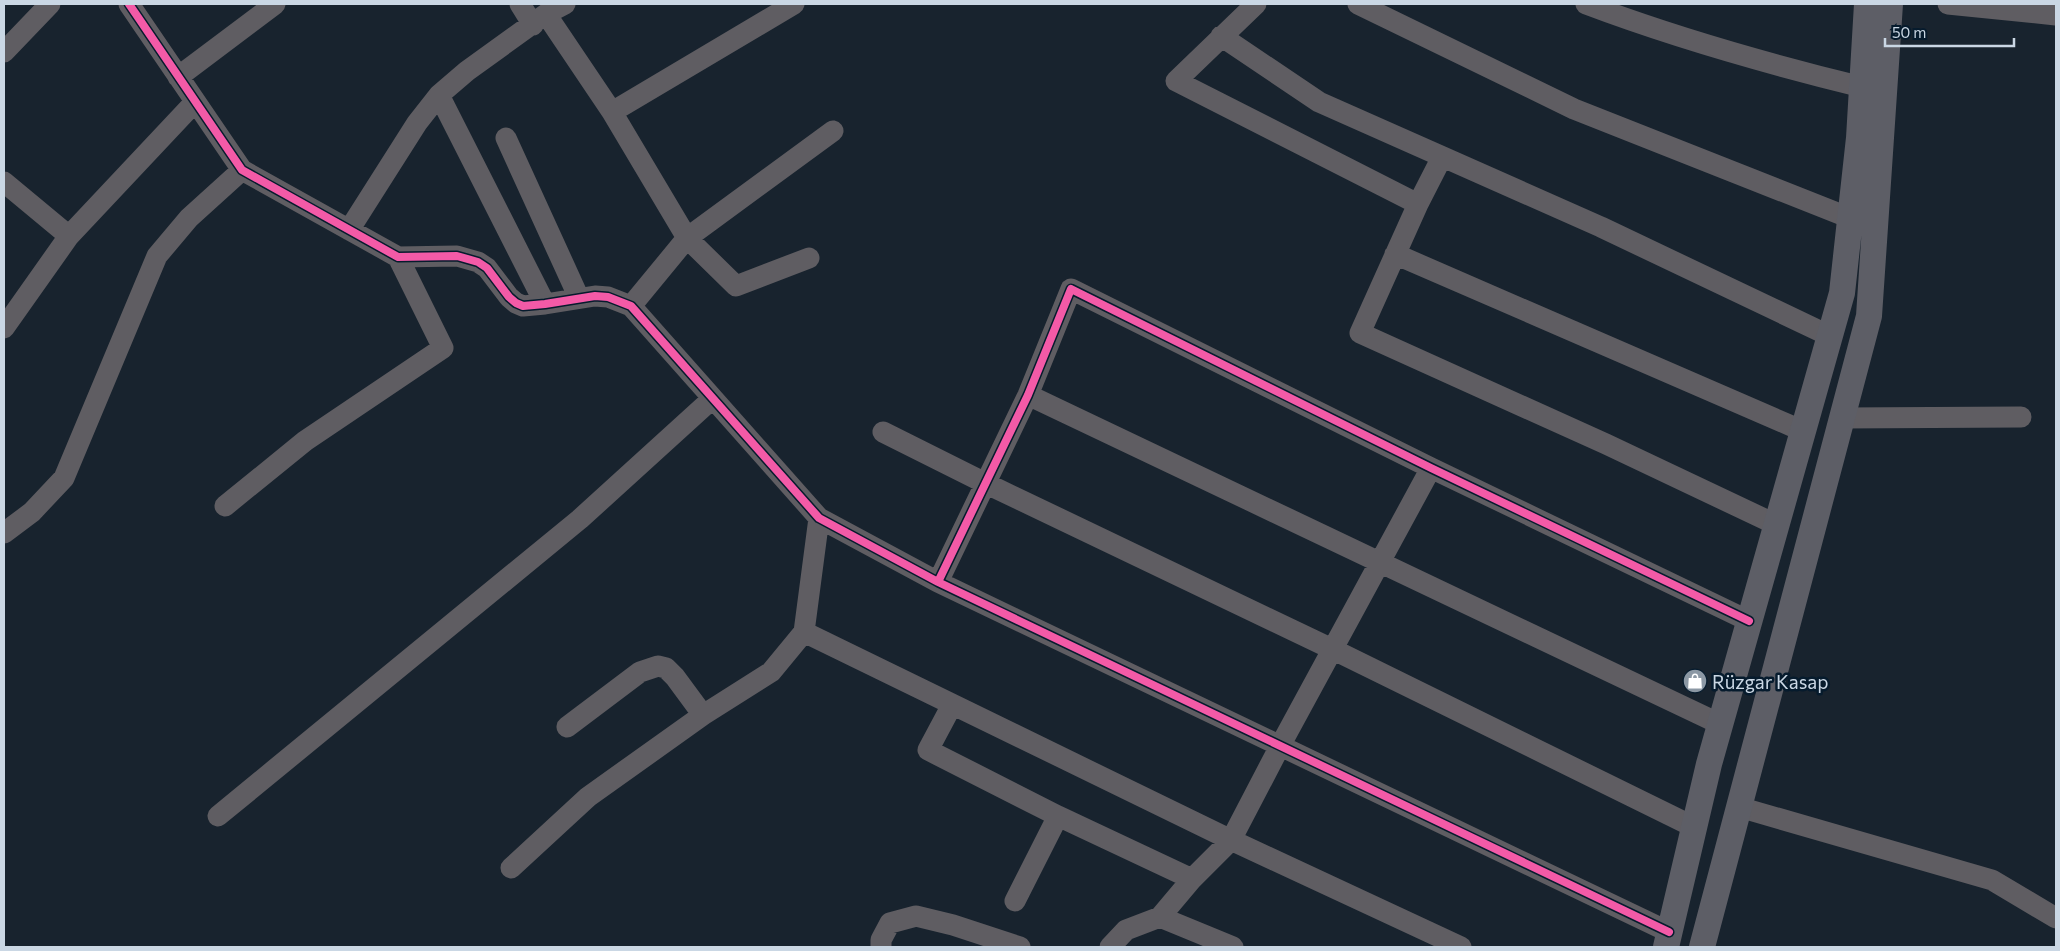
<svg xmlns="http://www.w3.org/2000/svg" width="2060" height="951" font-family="Commissioner,sans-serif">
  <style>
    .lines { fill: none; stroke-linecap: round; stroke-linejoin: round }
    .minor { stroke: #5f5d62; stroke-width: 21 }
    .major { stroke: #5d5e66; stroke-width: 26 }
    .cycleway-casing { stroke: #061b2d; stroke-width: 11 }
    .cycleway { stroke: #f35aa7; stroke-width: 8 }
    .labels { text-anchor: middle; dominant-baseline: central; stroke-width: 5; stroke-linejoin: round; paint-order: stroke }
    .poi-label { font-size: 19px; fill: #cad7e4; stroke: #061b2d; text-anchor: start }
  </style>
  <rect width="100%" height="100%" fill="#18232e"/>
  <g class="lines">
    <path class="minor" d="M129,4L242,170L398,257L457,256L478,262L487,268L509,297L516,303L523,306L545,304L595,296L608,297L631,306L819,518L938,582L1669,932
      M520,4L533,25
      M1256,4L1176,81L1418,204
      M1358,4L1574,109L1850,218
      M1586,4C1676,38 1768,64 1862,87
      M1948,4L2056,15
      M546,14L612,112
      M1221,36L1319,102L1601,227L1830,336
      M4,52L50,4
      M178,77L275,4
      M439,95L545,304
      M506,138L579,298
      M1442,157L1418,204L1360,333L1606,444L1777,525
      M4,182L69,236
      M349,230L417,123L439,95L467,71L546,14L565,4
      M1395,254L1803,431
      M809,258L736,286L687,238L833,131
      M631,306L687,238L612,112L794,4
      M4,328L69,236L195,102
      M1028,395L1720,724
      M1842,418L2021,417
      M883,432L985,483L1332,649L1694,827
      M225,506L305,441L443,348L398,257
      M819,518L804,632L1231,840L1461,947
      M4,533L32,512L64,478L157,256L189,218L242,170
      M938,582L1028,395L1071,289L1431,468L1749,621
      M952,705L928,750L1058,816L1192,879
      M567,727L640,672L658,666L666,668L675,677L703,715
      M1739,807L1992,880L2056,918
      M218,816L580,519L712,399
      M511,868L588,797L703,715L771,672L804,632
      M1015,901L1058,816
      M1160,917L1233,947
      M881,947V940L890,923L916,916L953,925L1020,947
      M1110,947L1126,930L1160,917L1192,879L1231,840L1280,746L1431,468"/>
    <path class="major" d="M1666,947L1709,764L1842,293L1859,138L1867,4
      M1702,947L1869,316L1890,4"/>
    <g class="cycleway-casing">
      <path id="cycleway" d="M129,4L242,170L398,257L457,256L478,262L487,268L509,297L516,303L523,306L545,304L595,296L608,297L631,306L819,518L938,582L1669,932
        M938,582L1028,395L1071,289L1431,468L1749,621"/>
    </g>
    <use href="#cycleway" class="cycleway"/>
  </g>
  <defs>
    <g id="shop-disc" transform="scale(1.25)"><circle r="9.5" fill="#8c98a4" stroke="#061b2d"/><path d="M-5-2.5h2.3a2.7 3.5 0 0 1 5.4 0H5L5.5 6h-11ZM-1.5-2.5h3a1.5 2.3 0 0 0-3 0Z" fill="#fff"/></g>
  </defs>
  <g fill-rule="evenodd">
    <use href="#shop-disc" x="1695" y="681"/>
  </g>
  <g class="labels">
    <g class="poi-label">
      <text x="1712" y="681">Rüzgar Kasap</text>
    </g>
  </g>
  <rect width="2060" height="951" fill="none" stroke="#cad7e4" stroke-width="10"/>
  <path d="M1885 38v8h129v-8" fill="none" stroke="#cad7e4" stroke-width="2.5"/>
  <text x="1892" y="38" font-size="15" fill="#cad7e4" stroke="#061b2d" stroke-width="4" paint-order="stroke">50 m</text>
</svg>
